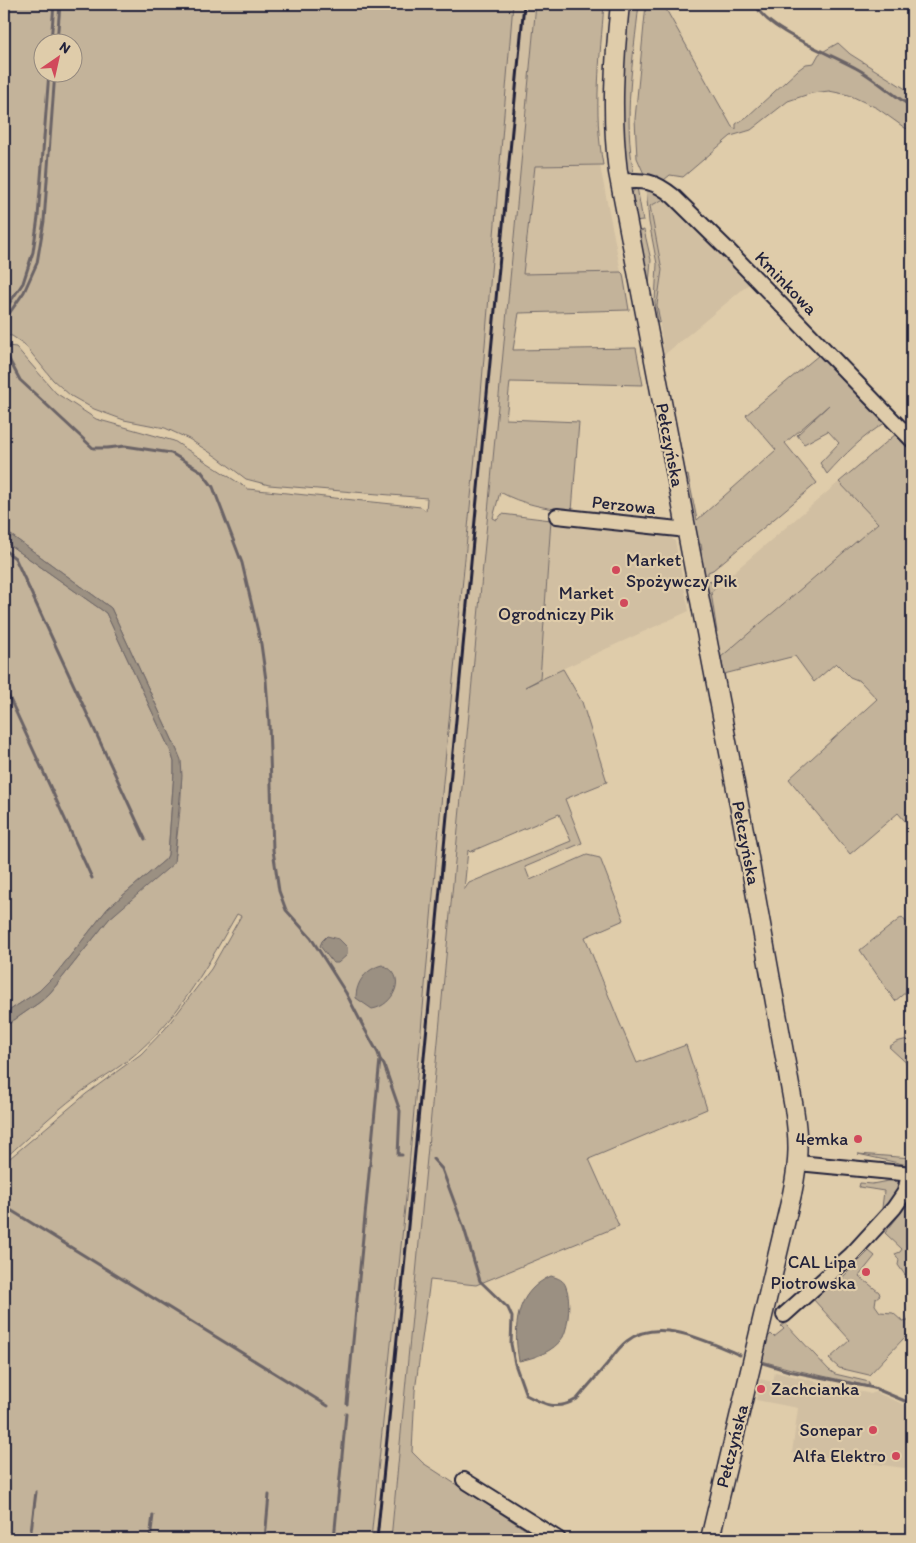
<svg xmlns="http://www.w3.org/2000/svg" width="916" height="1543" font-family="Itim,sans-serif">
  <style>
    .built { fill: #d1bfa2 }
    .green { fill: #c3b39a; stroke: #726a6a; fill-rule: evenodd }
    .water { fill: #9b9082; stroke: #6b6466 }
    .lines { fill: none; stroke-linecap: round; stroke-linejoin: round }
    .stream { stroke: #6b6466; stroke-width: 3 }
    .minor-casing { stroke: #22223b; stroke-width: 18 }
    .major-casing { stroke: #22223b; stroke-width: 21 }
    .minor { stroke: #dfccaa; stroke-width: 14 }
    .major { stroke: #dfccaa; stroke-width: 18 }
    .rail { stroke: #22223b; stroke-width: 3 }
    .poi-dot { fill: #d1495b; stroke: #dfccaa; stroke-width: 2 }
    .labels { text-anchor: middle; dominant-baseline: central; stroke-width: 4.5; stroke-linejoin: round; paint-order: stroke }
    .street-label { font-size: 18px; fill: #22223b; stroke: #dfccaa }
    .poi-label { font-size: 18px; fill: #22223b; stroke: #dfccaa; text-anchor: end }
  </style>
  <rect width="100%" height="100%" fill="#dfccaa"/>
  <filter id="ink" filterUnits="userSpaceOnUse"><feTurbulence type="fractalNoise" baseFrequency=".02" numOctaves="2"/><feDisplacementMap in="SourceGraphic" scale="10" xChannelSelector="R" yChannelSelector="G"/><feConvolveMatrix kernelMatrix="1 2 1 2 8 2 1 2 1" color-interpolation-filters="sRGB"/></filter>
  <g filter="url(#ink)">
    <path class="built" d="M513,4H536L391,1539H371L408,1178L443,782L480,406Z
      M535,166H600L621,272L523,275Z
      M665,200L749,284L664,355L657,305L662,270L650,206Z
      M839,482L878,523L721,657L711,592L716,588L725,585L722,582Z
      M551,520L665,533L675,541L689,611L540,679Z
      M775,1372L871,1394L875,1392L912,1408V1469L792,1453L798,1408L756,1400L760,1379L773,1382Z"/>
    <path class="green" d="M4,4H513L480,406L443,782L408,1178L371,1539H4V1163L86,1094L141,1054L165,1029L211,969L241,916L237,914C209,962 182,1013 140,1050C125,1064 108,1074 91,1085C59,1107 32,1134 4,1159V1027L40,1002L50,993L109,919L173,859L175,854C178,823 187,777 176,748L111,608L4,530V350L8,346L16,347L56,393L96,419L174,441L248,489L421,507L426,511L427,498L269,485L246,479L217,457L189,439L165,428L124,420L94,409L71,396L53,380L24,344L12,336L4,335ZM42,42H72V72H42Z
      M536,4H604C600,59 593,109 603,165L535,166L523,274L621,272L623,274L629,310L519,313L513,350L636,348L643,385L510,382L506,419L579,422L572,511C548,509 521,504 500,492L493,518L497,520L502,514L551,520L540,679L525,687L563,669L582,702L607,782L565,799L582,843L525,867L530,880L587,855L600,858L624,920L585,937L618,1019L637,1063L686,1045L707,1109L589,1159L619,1226L476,1285L430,1280L415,1391L412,1452L423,1463L540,1539H391ZM559,814L571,841L469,883L464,890L468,850L470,852Z
      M628,4H639C633,60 623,118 634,174L626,169L623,164L621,98Z
      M646,4H663L732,127L736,129V124L748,116L798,70L806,64L814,63L819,54L838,43L850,54L912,93V130L905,128L877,108L849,95L829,91L812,93L788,101L751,130L731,136L683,177L670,175L664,180L644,174L637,158L635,119Z
      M637,187L643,221L634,222L630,195Z
      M646,188L654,190L666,198L650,206L662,270L657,305L660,322L658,323L655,302L657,264L649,222Z
      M644,230L651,260L648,297L636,232Z
      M819,355L885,423C863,436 845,454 827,474L820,463L839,443L828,431L804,444L797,435L829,405L785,443L817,483L713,570L708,572V575H703L699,551L702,550L701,544L697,545L685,476L688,475L697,520L776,450L746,415Z
      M896,434L912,450V548L908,552L912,557V829L898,813L850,854L789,779L877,699L860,681L850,677L836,663L814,682L795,656L724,674L721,657L878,523L839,482Z
      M4,541L106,613L171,752L174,762V772L168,855L166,859L108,908L55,975L39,991L4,1014Z
      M710,580L716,588L711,592L717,632H714L704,582Z
      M902,917L912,930V987L895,1001L860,950Z
      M912,1038V1068L889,1047L896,1042Z
      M858,1154L912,1158V1166Z
      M888,1181H896L899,1185L898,1188L901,1189L886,1211L882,1208L884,1191L859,1187L860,1183L872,1184Z
      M912,1199V1272L905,1275L898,1265L899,1260L895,1254L900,1252L902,1249L885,1233Z
      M869,1251L875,1256L859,1276L879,1292L880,1295L876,1298L875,1305L880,1312L893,1313L903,1322L908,1321L910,1316L912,1318V1344L905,1337L869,1375L839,1368L829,1359L850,1340L813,1299L839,1277L841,1279Z
      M785,1323L829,1370L835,1374L869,1382L868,1386L791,1369L762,1361L767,1338L771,1334L774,1337L784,1329L781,1326Z"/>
    <path class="water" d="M4,530L111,608L176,748L181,760L182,776L174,863L109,919L50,993L40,1002L4,1027V1014L39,991L55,975L108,908L166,859L168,855L174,772V762L171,752L106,613L4,541Z
      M327,936L339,939L347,947V955L338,963H333L320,946L322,941Z
      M382,965C409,974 394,1006 372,1009L356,998C356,982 366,969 382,965Z
      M551,1276C558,1278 564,1280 566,1287C571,1299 569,1325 563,1337C554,1352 534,1358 519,1361C513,1327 515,1292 551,1276Z"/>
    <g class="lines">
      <path class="stream" d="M755,4C767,32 835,55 861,71C877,81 891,93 906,103L912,106
        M51,42L54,4
        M57,42L60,4
        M4,311L23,283L33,252L38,217L49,72
        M4,321L24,292L37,263L44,221L55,72
        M4,350L20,380L93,448H107L125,446L171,453L201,471L213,487L242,563L261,644L266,680L269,722L273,850L279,891L286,910L311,938L346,993L363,1026L378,1053L380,1059L347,1404
        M4,550L15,558L145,839
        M4,686L92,878
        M380,1059L384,1065L400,1111L398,1155H402
        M433,1159L442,1169L464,1228L480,1281L508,1308L512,1317L511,1344L515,1364L526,1395C545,1405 557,1411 577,1399C587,1387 597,1376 607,1364C613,1356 619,1347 627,1341C659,1316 708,1342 740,1355
        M4,1206L328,1406
        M763,1363L789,1371L874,1388L912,1404
        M30,1539L36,1492
        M150,1539L153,1515
        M265,1539L269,1495
        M334,1539L346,1414"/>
      <g class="minor-casing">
        <path id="minor" d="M619,182C643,179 655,181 673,196L729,251L912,440
          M557,516L678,529L686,528
          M798,1163L912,1174
          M784,1315L851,1255L894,1208L905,1192L909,1174
          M464,1480L558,1539"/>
      </g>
      <g class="major-casing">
        <path id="major" d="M620,4C614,61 611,116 618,172L746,841L794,1108C799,1140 799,1161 792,1194L710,1539"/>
      </g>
      <use href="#minor" class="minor"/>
      <use href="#major" class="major"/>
      <path class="rail" d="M377,1539L404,1268L524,4"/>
    </g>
  </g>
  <g class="poi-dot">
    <circle cx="616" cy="570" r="5"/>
    <circle cx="624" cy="603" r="5"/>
    <circle cx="858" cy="1139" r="5"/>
    <circle cx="866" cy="1272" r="5"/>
    <circle cx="761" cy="1389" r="5"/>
    <circle cx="873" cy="1430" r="5"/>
    <circle cx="896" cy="1456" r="5"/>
  </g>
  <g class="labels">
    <g class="street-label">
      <text transform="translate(786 283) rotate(46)">Kminkowa</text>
      <text transform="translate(670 445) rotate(79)">Pełczyńska</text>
      <text transform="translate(624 505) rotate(6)">Perzowa</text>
      <text transform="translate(746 843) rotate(79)">Pełczyńska</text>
      <text transform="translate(732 1446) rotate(-76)">Pełczyńska</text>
    </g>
    <g class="poi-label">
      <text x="626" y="560" text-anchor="start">Market<tspan x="626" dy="21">Spożywczy Pik</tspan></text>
      <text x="614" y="593">Market<tspan x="614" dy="21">Ogrodniczy Pik</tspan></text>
      <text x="848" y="1139">4emka</text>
      <text x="856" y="1262">CAL Lipa<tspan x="856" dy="21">Piotrowska</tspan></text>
      <text x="771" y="1389" text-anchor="start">Zachcianka</text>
      <text x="863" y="1430">Sonepar</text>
      <text x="886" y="1456">Alfa Elektro</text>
    </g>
  </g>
  <rect width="916" height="1543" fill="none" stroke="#dfccaa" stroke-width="20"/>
  <rect x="10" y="10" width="896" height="1523" fill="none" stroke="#22223b" stroke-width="2" filter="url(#ink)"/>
  <g transform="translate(58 58) rotate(34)"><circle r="24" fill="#dfccaa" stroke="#93887e"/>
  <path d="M0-4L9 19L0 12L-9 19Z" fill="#d1495b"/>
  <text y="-8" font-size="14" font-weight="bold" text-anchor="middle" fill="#22223b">N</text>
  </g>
</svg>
